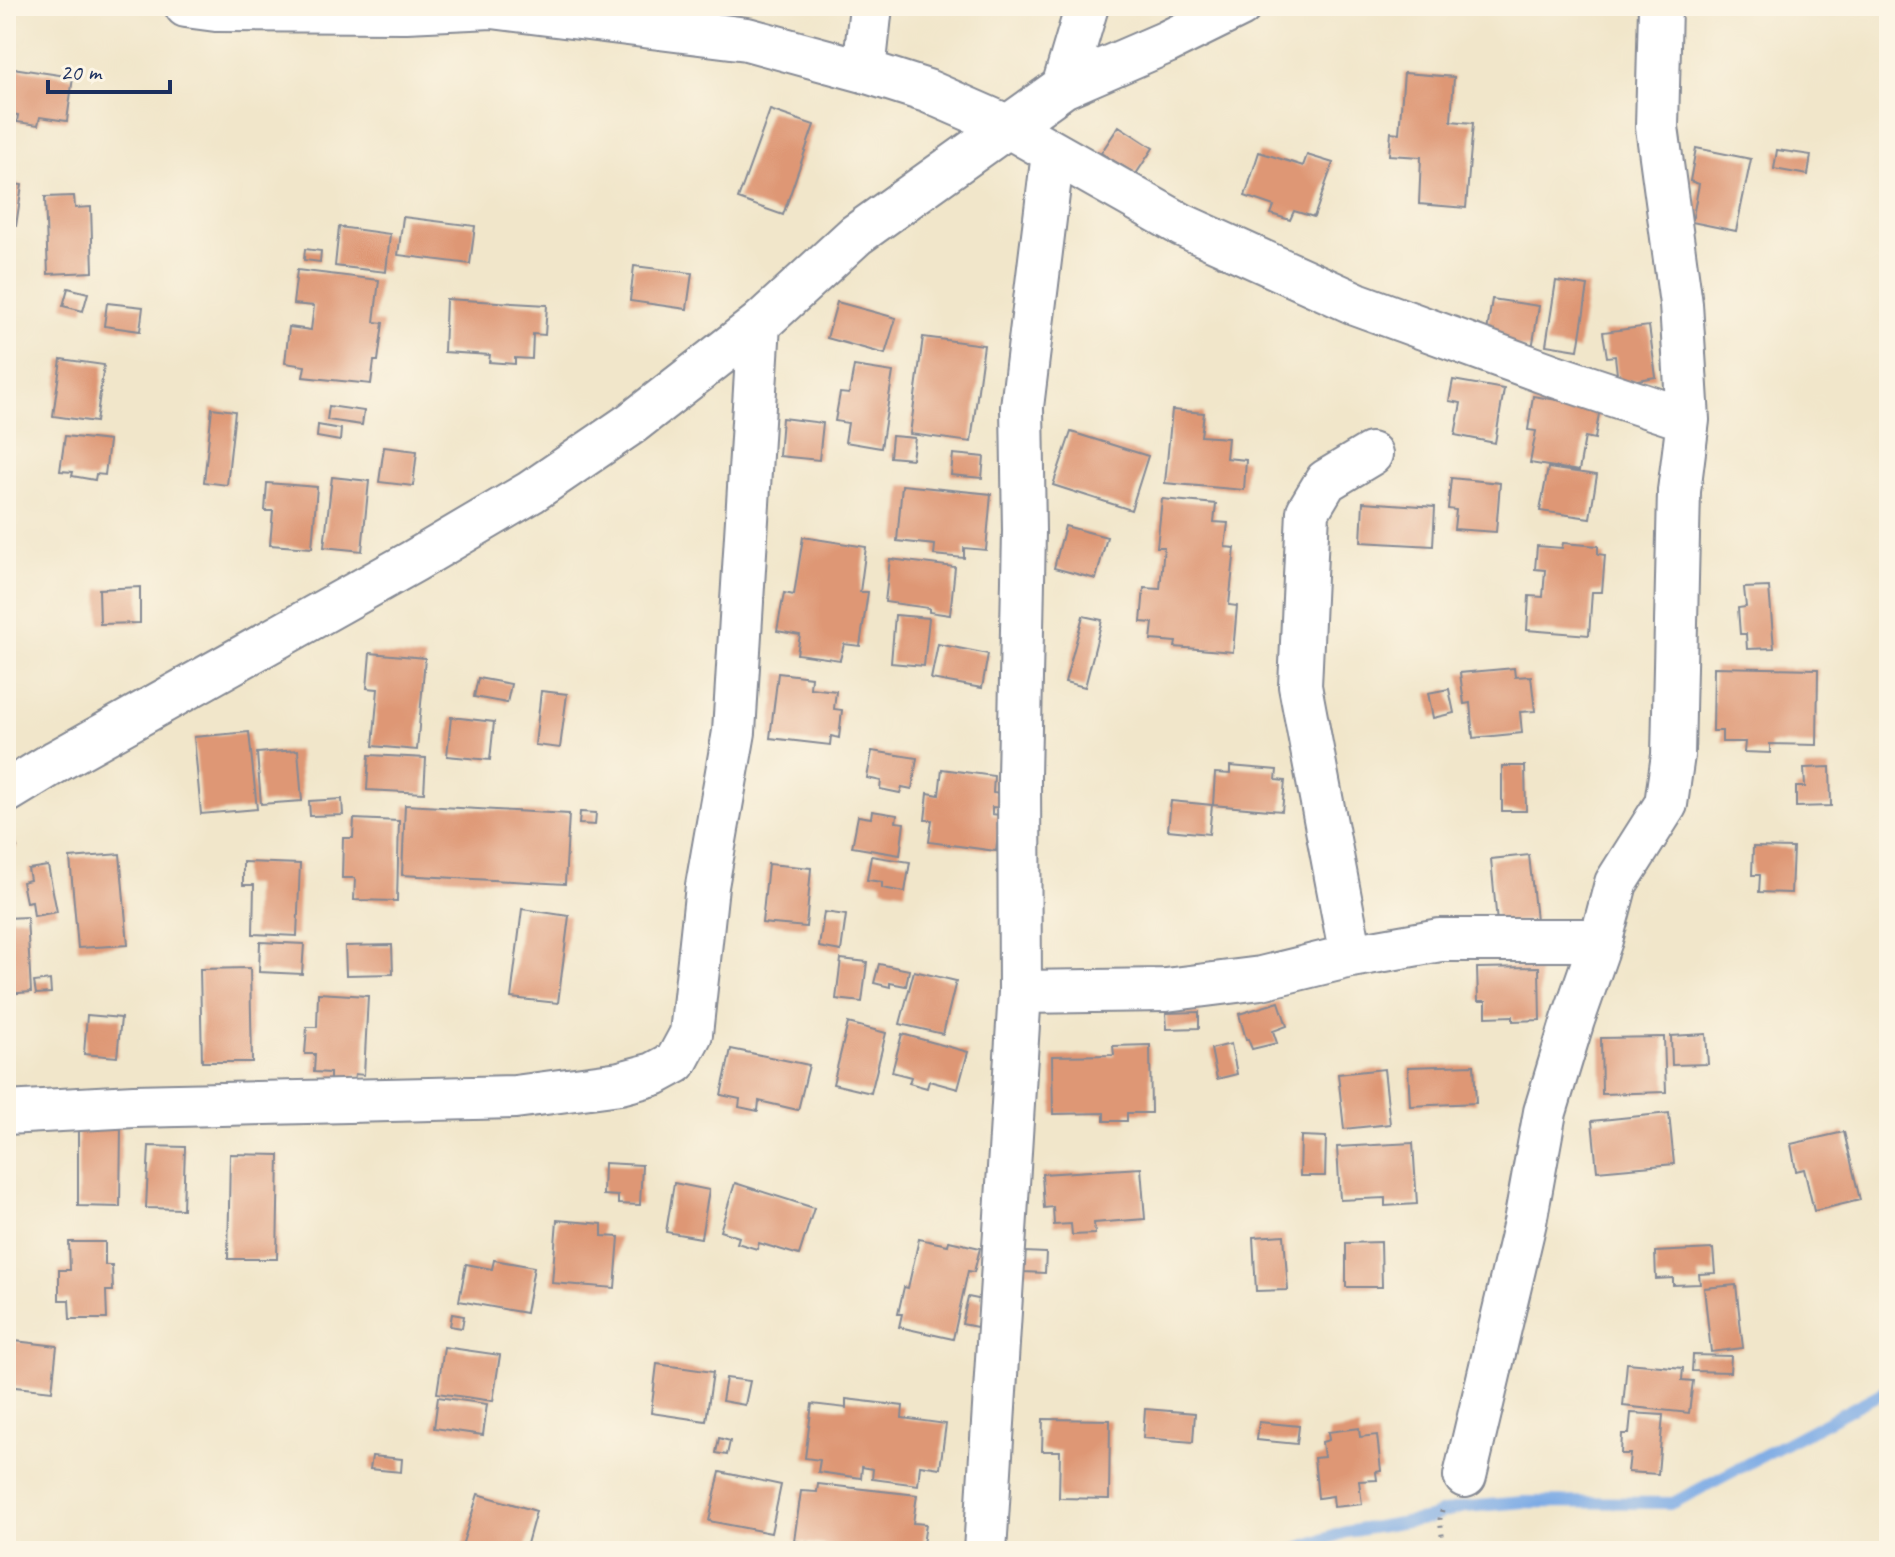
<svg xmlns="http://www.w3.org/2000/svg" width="1895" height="1557" font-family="Caveat,sans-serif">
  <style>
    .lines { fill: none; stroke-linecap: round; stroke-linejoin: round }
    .stream { stroke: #7baae5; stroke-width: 12 }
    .building { fill: #de9774 }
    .minor-casing { stroke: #868a94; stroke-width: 46 }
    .path { stroke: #868a94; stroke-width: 5; stroke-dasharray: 2 6; stroke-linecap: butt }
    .minor { stroke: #fff; stroke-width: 42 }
  </style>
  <rect width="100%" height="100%" fill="#fcf5e5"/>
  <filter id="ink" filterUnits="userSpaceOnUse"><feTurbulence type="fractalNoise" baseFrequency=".0125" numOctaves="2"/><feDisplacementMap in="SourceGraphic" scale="16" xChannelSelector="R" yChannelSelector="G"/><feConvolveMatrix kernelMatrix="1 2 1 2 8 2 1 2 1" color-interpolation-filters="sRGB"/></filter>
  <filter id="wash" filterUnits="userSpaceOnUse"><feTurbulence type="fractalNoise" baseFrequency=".006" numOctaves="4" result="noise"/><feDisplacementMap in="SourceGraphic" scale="32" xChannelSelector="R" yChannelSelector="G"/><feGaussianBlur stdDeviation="1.8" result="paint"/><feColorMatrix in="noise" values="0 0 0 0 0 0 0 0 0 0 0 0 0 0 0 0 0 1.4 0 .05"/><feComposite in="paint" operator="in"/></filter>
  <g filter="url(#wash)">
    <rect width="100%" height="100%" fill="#f1e6ca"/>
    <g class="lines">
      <path class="stream" d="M1289,1551L1346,1532L1430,1518L1440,1513L1465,1507L1524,1502L1673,1503L1889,1389"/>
    </g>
    <g id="blocks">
      <path class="building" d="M6,67L73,77L67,121L40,117L38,125L17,122L18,115L6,113Z
        M1404,73L1454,77L1451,121L1473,123L1466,208L1419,204L1421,157L1389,155L1391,132L1399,133Z
        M770,110L814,125L783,215L738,199Z
        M1119,126L1153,148L1136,174L1101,153Z
        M1696,148L1751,159L1736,231L1692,222L1699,184L1690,181Z
        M1777,150L1811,155L1808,175L1774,169Z
        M1259,152L1303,166L1307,155L1333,163L1314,217L1294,211L1290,220L1271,214L1274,206L1245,196Z
        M6,183L22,185L16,226L6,225Z
        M74,196L75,208L91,207L93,272L48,274L45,197Z
        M403,217L475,226L470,264L398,255Z
        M339,227L390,234L386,272L335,266Z
        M305,249L321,251L320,262L304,260Z
        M634,266L692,273L687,309L630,301Z
        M297,270L379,280L374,322L383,323L378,361H374L371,384L303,377L305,366L285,363L289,327L311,330L314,306L293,304Z
        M1556,281L1588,286L1578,350L1546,345Z
        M68,288L88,293L83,311L63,306Z
        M446,299L547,305L545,335L533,334L532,359L515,358V364L489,362L490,355L444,352Z
        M1492,299L1539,306L1532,349L1501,345L1502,334L1487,332Z
        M837,302L896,318L885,354L827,338Z
        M107,303L143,307L140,331L104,326Z
        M1649,326L1656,377L1618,383L1615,356L1607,357L1603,332Z
        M923,337L984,345L971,442L910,434Z
        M61,359L104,365L96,422L53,416Z
        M854,366L893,372L881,448L845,442L848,423L835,421L840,393L849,394Z
        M1453,380L1504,389L1495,443L1455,435L1461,403L1449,401Z
        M1533,396L1600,407L1595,439L1585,437L1579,471L1530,463L1536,431L1528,430Z
        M329,406L364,411L362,425L327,420Z
        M212,408L235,411L227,485L204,482Z
        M1172,410L1204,413L1201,436L1228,438L1226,458L1246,460L1244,490L1165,483Z
        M782,418L823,423L819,460L779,456Z
        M318,425L341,429L340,441L317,437Z
        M1071,432L1148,456L1131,510L1053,485Z
        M65,436L109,441L105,475L96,474L95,480L72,476L73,472L60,471Z
        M892,436L915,438L912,459L890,457Z
        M384,447L417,451L413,486L379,482Z
        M953,454L984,457L982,478L951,475Z
        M1548,468L1597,475L1590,518L1540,511Z
        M332,477L369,481L362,551L324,547Z
        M1451,478L1500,483L1496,532L1454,529L1456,510L1448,509Z
        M267,483L317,487L312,548L270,545L273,511H265Z
        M902,485L991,494L986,550L964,548V558L934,555L935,545L897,541Z
        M1162,499L1216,504L1214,522L1228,523L1225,547L1235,548L1229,605L1237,606L1233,652L1175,647L1176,642L1151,640L1153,623L1141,622L1144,588L1160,589L1164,547H1157Z
        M1363,502L1435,507L1433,546L1361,542Z
        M1065,526L1107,537L1096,579L1054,568Z
        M803,537L866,547L860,592H868L860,646L844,644L840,660L797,654L800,635L777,631L784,593L794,595Z
        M1563,543L1598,546V554L1605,555L1602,592H1592L1589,635L1527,630L1529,596L1543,597L1545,570L1535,569L1537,546L1562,548Z
        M890,559L955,567L950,615L929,612V608L885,602Z
        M140,587V623L100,624L99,589Z
        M1769,587L1774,648L1747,649L1746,634H1740L1738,608L1746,607L1744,588Z
        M895,615L929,618L924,666L891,663Z
        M1083,616L1102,620L1085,687L1065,682Z
        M938,644L988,654L982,688L931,679Z
        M370,653L425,658L417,750L373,746L378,689L367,688Z
        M1714,667L1818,669L1817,745L1770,744V753L1744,752L1745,742H1722V731H1713Z
        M1514,668L1515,677L1531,676L1535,711L1520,712L1522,733L1473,738L1470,703L1464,704L1460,673Z
        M778,673L811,677L810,688L836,691L834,709L842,710L839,738L831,736L830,745L770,738Z
        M478,678L511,684L507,703L474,697Z
        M1449,689L1454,713L1433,718L1428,693Z
        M541,691L567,694L560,748L535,745Z
        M451,717L494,722L490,760L447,756Z
        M249,732L257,809L201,814L194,737Z
        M298,750L302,801L261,804L257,753Z
        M872,751L917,758L912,789L902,787L900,793L880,789L881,781L867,778Z
        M369,755L426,758L424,793L367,790Z
        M1230,766L1277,770L1276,780L1285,781L1282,811L1213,805L1215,773L1230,774Z
        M1502,766H1525L1526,811H1502Z
        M1830,767L1831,806L1796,807V787H1805L1804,768Z
        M942,769L994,776L993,793L1007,795L1005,808L992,807V814L1000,815L996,851L929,842L932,820H925L928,793L939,795Z
        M342,799L343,815L310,816L309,801Z
        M1171,801L1212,805L1209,834L1168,830Z
        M405,805L569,814L565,884L402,875Z
        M872,811L897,815L896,822L904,823L900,855L852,847L858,816L871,818Z
        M580,812L596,813L595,825L579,824Z
        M354,819L399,821L397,901L354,900L355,878H342L343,838H353Z
        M6,828L17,847L6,853Z
        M1753,847L1793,848L1791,893L1759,892L1760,875H1752Z
        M120,854L128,945L78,948L70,858Z
        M1529,855L1536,920L1497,923L1491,859Z
        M871,856L910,862L905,892L882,888V882L867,880Z
        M243,862L300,864L297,936L253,934L254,885H243Z
        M768,864L811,868L806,927L762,923Z
        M48,866L57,912L34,916L32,901L26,902L22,882L30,880L28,869Z
        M522,909L569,916L558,1003L511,998Z
        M824,912L846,915L841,951L819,947Z
        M27,917L31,992L6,994V918Z
        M260,942L304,944L302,974L259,972Z
        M392,945L393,974L346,975L345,946Z
        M841,959L867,962L862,1002L836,999Z
        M879,964L909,970L906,986L890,983V987L874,983Z
        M1539,967L1540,1020L1513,1021V1016L1486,1017V1001H1478L1477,968Z
        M250,968L252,1062H202L200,969Z
        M914,971L956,981L943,1034L900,1024Z
        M50,980L51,993L36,994L34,982Z
        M318,993L368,996L364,1075L355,1074L354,1084L330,1083V1073L314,1072L315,1054H305L307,1027H317Z
        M1279,1002L1287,1026L1273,1031L1277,1043L1252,1049L1248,1039H1246L1239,1014Z
        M1199,1012V1028L1167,1029L1166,1013Z
        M87,1015L121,1018L117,1057L84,1054Z
        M848,1023L886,1033L871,1093L833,1084Z
        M902,1034L968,1052L958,1089L929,1081L927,1088L909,1083L911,1077L892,1072Z
        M1706,1034L1708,1064L1672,1065L1671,1036Z
        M1664,1037L1666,1092L1602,1094L1601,1038Z
        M1231,1044L1237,1074L1217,1079L1211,1049Z
        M1150,1045L1151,1113H1127V1121H1104V1113L1053,1114L1052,1056L1114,1055L1113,1046Z
        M731,1049L809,1065L798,1110L759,1101L758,1111L739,1107L740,1099L721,1095Z
        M1474,1065L1476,1103L1410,1106L1408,1067Z
        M1384,1069L1390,1124L1344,1129L1338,1074Z
        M1669,1113L1674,1164L1597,1171L1592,1121Z
        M78,1126H121L120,1207L78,1206Z
        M1844,1132L1860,1200L1814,1211L1804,1169L1796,1171L1791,1144Z
        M1301,1136L1326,1137L1325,1176H1300Z
        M1413,1143L1417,1204L1385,1206V1198L1340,1200L1337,1147Z
        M149,1146L185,1147L183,1209L146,1208Z
        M230,1154L279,1155L277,1259H228Z
        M604,1163L642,1165L640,1205L618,1204V1196L603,1195Z
        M1141,1168L1145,1219L1094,1223L1095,1234L1072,1235L1071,1224L1054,1225L1053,1207L1044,1208L1042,1174Z
        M674,1183L709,1190L701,1238L666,1232Z
        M735,1183L814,1208L799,1255L759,1243L757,1249L737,1243L739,1237L720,1231Z
        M557,1220L602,1224V1236L619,1237L615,1288L552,1283Z
        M1284,1235L1288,1290L1256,1291L1253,1237Z
        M919,1239L948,1245L949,1241L980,1248L974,1272L968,1271L953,1339L899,1327L902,1314H898L904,1287L908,1288Z
        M69,1242H105V1265H112L113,1291H106L107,1319H70L69,1300H59V1270H70Z
        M1381,1242L1382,1287H1346V1243Z
        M1713,1249L1715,1273L1699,1274L1700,1284L1673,1285V1278L1656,1279L1655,1252Z
        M1024,1252L1046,1253L1045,1273L1023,1272Z
        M494,1260L534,1267L526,1313L459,1301L466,1264L492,1269Z
        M1736,1285L1743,1348L1711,1352L1704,1288Z
        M968,1297L983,1300L977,1327L962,1324Z
        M452,1314L464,1316L462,1328L450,1326Z
        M6,1340L57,1346L52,1391L6,1386Z
        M444,1347L500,1355L493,1401L437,1393Z
        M1693,1355L1731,1356L1730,1372L1692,1371Z
        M1627,1363L1683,1368L1682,1380L1693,1381L1689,1413L1623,1406Z
        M657,1364L713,1372L706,1421L651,1413Z
        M726,1378L750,1381L745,1405L722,1401Z
        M438,1397L487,1404L483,1435L434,1428Z
        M846,1399L903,1406L902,1418L946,1424L940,1468L920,1465L918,1485L872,1479L873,1469L862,1467L861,1478L818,1472L820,1460L805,1458L812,1404L846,1408Z
        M1145,1409L1195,1413L1193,1442L1143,1438Z
        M1631,1413L1663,1415L1658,1474L1628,1472L1630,1454H1621L1622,1434H1629Z
        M1043,1419L1110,1420L1109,1499L1059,1498L1060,1451H1042Z
        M1259,1422L1299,1426L1297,1444L1257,1440Z
        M1359,1428L1360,1437L1377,1435L1381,1471L1376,1472L1377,1480L1359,1481L1362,1504L1334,1507L1333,1496L1318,1498L1314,1458L1324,1457L1322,1442L1329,1440L1328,1432Z
        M719,1438L730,1441L727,1455L716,1453Z
        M372,1456L402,1459L401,1472L370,1469Z
        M720,1472L781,1485L771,1533L709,1521Z
        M818,1484L917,1495L913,1523L926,1524L922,1551H889L867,1548V1551H838L839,1547L794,1541L801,1491L817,1492Z
        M478,1494L536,1511L525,1551H510L496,1547L495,1551H469L461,1549Z"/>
    </g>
  </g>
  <g filter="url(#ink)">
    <use href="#blocks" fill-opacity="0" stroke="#868a94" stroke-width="2"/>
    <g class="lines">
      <g class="minor-casing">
        <path id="minor" d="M186,6L216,10L406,11L492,7L747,39L864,71L927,91L1007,126L1182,225L1357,304L1555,376L1688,420
          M864,71L871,6
          M1063,87L1087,6
          M6,792L57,761L414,561L531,492L632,423L759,324L856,235L1063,87L1167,42L1240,6
          M1351,956L1300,686L1308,511L1326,481L1371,454
          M1020,992L1166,990L1261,978L1351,956L1440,940H1601
          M6,1113L134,1106L515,1097L620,1083L654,1074L676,1062L691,1034L707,886L734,732L759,324
          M1465,1476L1525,1222L1545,1112L1573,1020L1601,940L1616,883L1666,804L1673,755L1679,491L1688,420L1681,304L1657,127L1660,6
          M985,1551L1020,992L1019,777L1024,531L1022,407L1053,153"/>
      </g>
      <path class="path" d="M1442,1510L1440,1519L1444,1551"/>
      <use href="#minor" class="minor"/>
    </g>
  </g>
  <rect width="1895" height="1557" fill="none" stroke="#fcf5e5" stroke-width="32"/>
  <path d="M48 80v12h122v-12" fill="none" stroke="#1b2f5e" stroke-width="4"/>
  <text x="60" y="80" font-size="24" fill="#1b2f5e" stroke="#fcf5e5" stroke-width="6" paint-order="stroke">20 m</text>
</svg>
